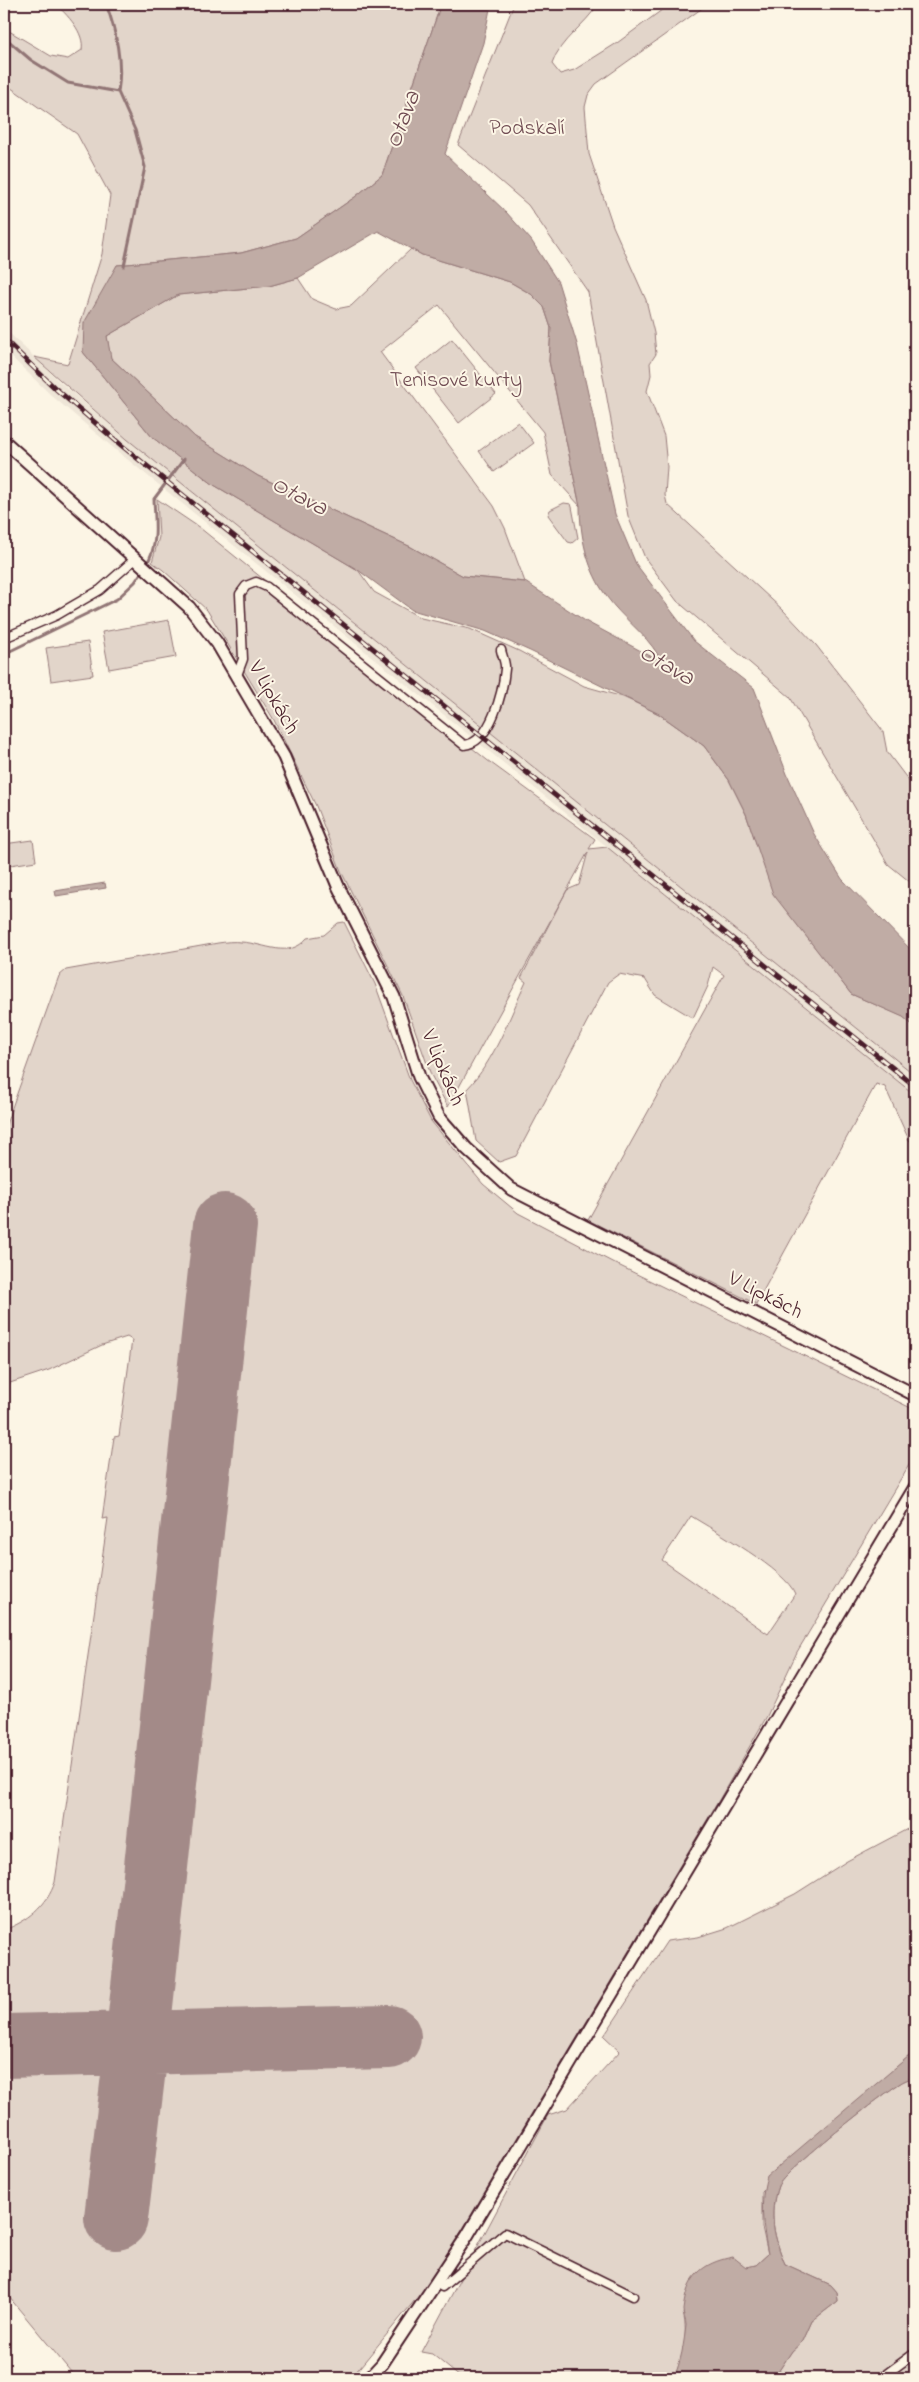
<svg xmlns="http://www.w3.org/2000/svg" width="919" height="2382" font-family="'Indie Flower',sans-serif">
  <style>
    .built { fill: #eee5d7 }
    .green { fill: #e2d5ca; stroke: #967a7a; fill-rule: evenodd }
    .water { fill: #c0aca5; stroke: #917474; fill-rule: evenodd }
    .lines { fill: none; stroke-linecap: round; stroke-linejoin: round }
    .stream { stroke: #917474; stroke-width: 3 }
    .runway { stroke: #a38a88; stroke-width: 64 }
    .street-casing { stroke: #4a1f2b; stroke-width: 11 }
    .secondary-casing { stroke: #4a1f2b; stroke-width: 15 }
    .street { stroke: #fcf5e5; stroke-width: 8 }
    .secondary { stroke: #fcf5e5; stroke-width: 11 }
    .rail-casing { stroke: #4a1f2b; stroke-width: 5 }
    .rail { stroke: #fcf5e5; stroke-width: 3; stroke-dasharray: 9; stroke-linecap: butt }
    .labels { text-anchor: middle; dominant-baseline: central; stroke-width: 4; stroke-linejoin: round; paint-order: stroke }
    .park-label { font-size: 22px; fill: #704c53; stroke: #fcf5e5 }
    .street-label { font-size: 22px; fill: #4a1f2b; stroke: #fcf5e5 }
    .water-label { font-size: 24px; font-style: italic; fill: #6d4950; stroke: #fcf5e5 }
  </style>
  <rect width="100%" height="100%" fill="#fcf5e5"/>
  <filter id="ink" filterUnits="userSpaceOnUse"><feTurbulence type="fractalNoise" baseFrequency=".02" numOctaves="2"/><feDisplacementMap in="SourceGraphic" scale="10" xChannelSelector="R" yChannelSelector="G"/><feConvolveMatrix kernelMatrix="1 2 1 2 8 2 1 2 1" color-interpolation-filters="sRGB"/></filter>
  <g filter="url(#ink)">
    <path class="built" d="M4,328L61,383L127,439L915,1075V1095L117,451L51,395L4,350Z"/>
    <path class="green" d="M55,4H441L382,175L355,197L296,238L241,253L117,265L83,352L152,437L214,485L358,570L374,592L421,618L470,629L519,651L584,686L623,697L659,714L704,746L729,780L746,814L774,894L851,994L904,1017L915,1027V1075L127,439L34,357L68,364L102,254L110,195L77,134L4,83V28L51,56L68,59L82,50C85,33 67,14 55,4Z
      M514,4H598C585,26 560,39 552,64L560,74L574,70L617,43L670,4H708L596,84L588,95L585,107L589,154L613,226L646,300L654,333L656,354L650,363L651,375L647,391L664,436L667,467L665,495L667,504L783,610L816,645L883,731L887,752L915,789V886L888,864L790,697L677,601L645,558L628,516L588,292L528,205L458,145Z
      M411,249L422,255L510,282L531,294L544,307L551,328L549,361L580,506L552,475L543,432L439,305L380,352L494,506L505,528L525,582L463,576L411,547L258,476L195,437L110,357L107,336L178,295L269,286L298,278L312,299L336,309L351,306Z
      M452,339L496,394L459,423L416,368Z
      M518,422L534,443L494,472L479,451Z
      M157,499L200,528L487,760L595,839L589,849L607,847L915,1095V1146L909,1140L885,1087L876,1084L756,1304L588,1220L724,975L713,967L708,986L693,1018L655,995L645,979L619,974L608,982L516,1156L499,1162L476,1141L467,1089C495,1060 509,1018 526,982L521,978L567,890L579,885L588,852L448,1107L431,1075L403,996L341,871L316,806L274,720L207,610L163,570L152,562L159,537Z
      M564,503L571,504L572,507L578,538L572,543L568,542L548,515L550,510Z
      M169,620L176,657L109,669L102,632Z
      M88,642L93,675L51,681L46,648Z
      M33,840L36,861L4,866V844Z
      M344,922L375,984L410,1080L431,1121L483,1184L518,1213L616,1264L915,1410V1455L797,1652L767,1716L719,1800L434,2277L351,2378H76L4,2291V1930C28,1921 47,1906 55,1882L108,1518L102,1519L114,1437L119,1436L132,1340L127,1337L102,1345L49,1370L4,1385V1130L59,976L66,970L218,943C225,942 234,941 241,942C265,943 289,960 307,938L324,935L338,923ZM691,1516C715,1531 786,1570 795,1594L768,1634L662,1560Z
      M915,1825V2051L820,2133L762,2192V2227L768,2254L756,2265L746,2267L683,2313C689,2334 682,2359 674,2378H461L432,2354L421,2352L548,2115L567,2109L620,2051L604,2036L667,1941L698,1937L727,1928L795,1894L847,1861Z
      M915,2077V2378H774L792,2351L803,2341L812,2321L838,2301L837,2292L831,2285L785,2264C774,2238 768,2214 778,2186C782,2173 888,2089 904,2081C908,2079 912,2078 915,2077Z"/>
    <path class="water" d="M441,4H491L483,43L445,154L506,212L531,240L558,282L577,344L615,514L636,564L694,641L754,688L787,774L814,834L842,879L915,954V1027L903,1017L851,994L773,894L746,814L729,780L704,746L659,714L530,651L485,631L412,610L358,570L214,485L152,437L83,352L84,323L117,265L241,253L296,238L355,197L382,175ZM378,231L422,255L510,282L531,294L544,307L551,328L549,361L580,506C580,538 588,571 607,597C622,618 645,633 658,655L654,658L587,622L525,582L463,576L411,547L258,476L195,437L111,358L107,336L178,295L269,286L298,278Z
      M105,883L106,888L56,896L55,891Z
      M915,2051V2077C912,2078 908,2079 904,2081C888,2089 782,2173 778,2186C768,2214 774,2238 785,2264L831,2285L837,2292L838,2301L812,2321L803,2341L792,2351L774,2378H674C681,2361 684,2344 686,2325C686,2320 683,2316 683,2310C687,2277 701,2263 733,2257L746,2267L756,2265L768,2254C763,2227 759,2203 767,2176Z"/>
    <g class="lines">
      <path class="stream" d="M106,4C116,30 123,64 118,92
        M4,37L31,60L68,83L118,92L135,130L145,167L124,266
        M146,565C159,545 155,522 154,499L184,459
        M4,654L117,599L135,582L143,570"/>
      <path class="runway" d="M4,2046L389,2037
        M116,2218L137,2043L225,1225"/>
      <g class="street-casing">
        <path id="street" d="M4,638L57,615L100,590L135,559
          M237,675L243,659L240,594L246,586L256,582L267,587L464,745C491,743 503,691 505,669C506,663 502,656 501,650
          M436,2283L442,2287L505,2233L633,2296
          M881,2378L915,2353"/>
      </g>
      <g class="secondary-casing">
        <path id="secondary" d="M4,441L189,607L217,643L284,757L338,886L394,997L419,1077L439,1117L466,1148L511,1189L915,1395
          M369,2378L382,2364L467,2236L915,1487"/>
      </g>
      <use href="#street" class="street"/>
      <use href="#secondary" class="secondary"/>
      <g class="rail-casing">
        <path id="rail" d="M4,339L56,389L121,445L915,1086"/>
      </g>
      <use href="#rail" class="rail"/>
    </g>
  </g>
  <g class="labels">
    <g class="park-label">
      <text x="527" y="129">Podskalí</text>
      <text x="456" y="381">Tenisové kurty</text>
    </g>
    <g class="street-label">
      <text transform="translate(273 698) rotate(60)">V Lipkách</text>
      <text transform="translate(442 1068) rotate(67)">V Lipkách</text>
      <text transform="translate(765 1296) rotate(27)">V Lipkách</text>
    </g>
    <g class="water-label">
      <text transform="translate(404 120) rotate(-69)">Otava</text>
      <text transform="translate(299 497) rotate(28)">Otava</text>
      <text transform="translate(666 666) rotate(30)">Otava</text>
    </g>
  </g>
  <rect width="919" height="2382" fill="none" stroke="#fcf5e5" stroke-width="20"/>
  <rect x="10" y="10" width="899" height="2362" fill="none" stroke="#4a1f2b" stroke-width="2" filter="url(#ink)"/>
</svg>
